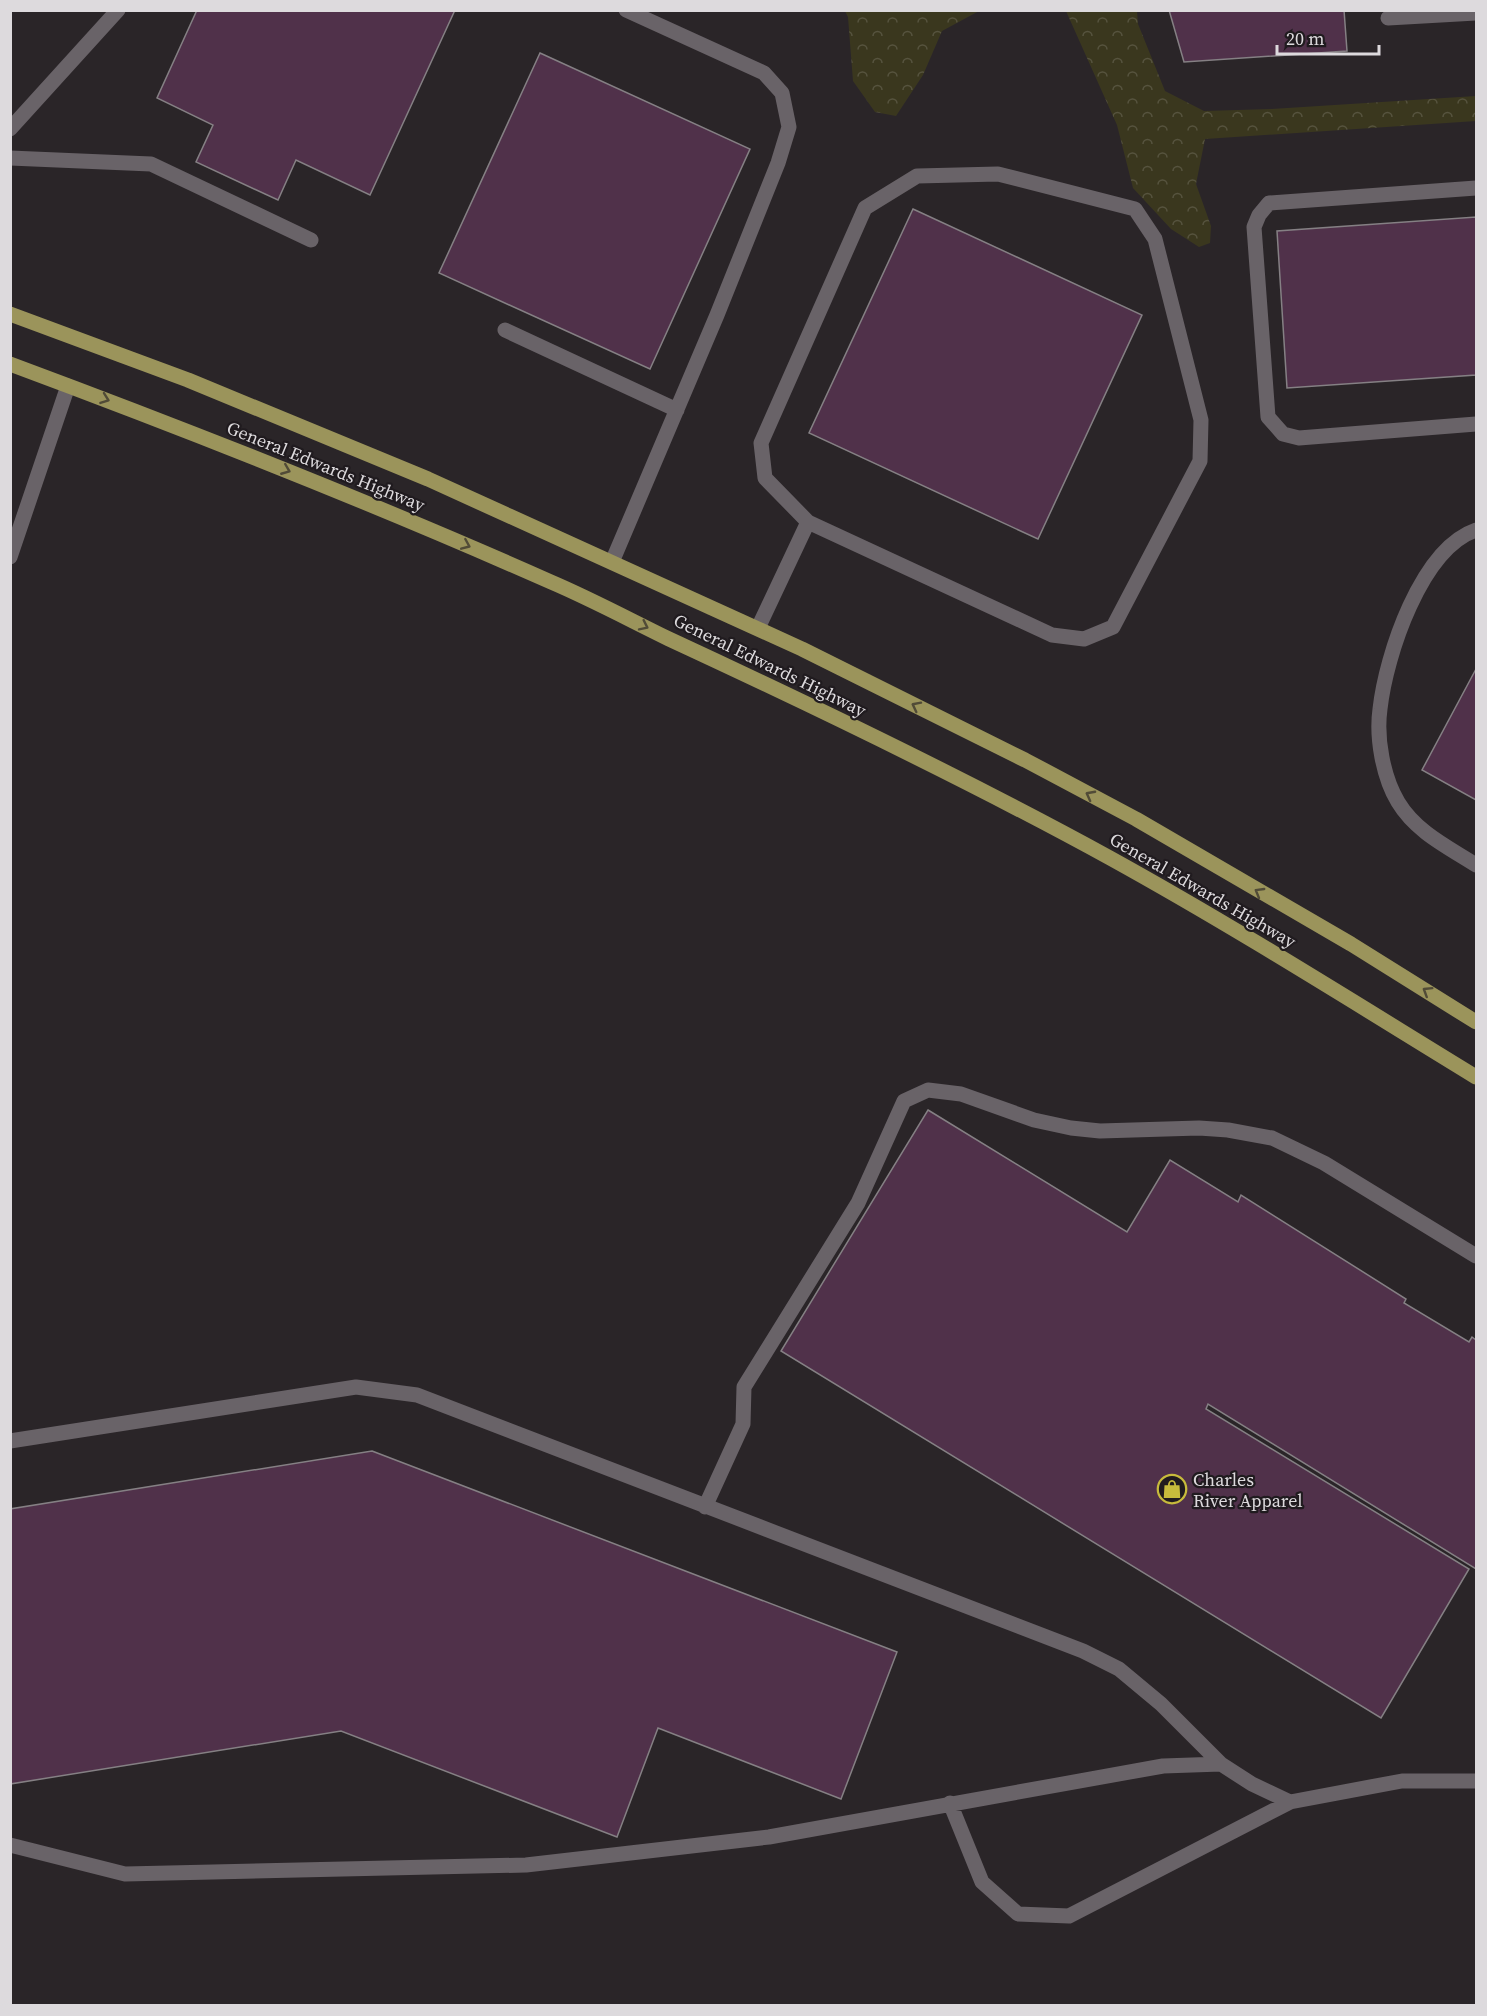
<svg xmlns="http://www.w3.org/2000/svg" width="1487" height="2016" font-family="'Source Serif 4',serif">
  <style>
    .forest { fill: url(#forest-crowns) }
    .building { fill: #50314a; stroke: #858084; stroke-width: 1.5 }
    .lines { fill: none; stroke-linecap: round; stroke-linejoin: round }
    .lane { stroke: #696368; stroke-width: 15 }
    .primary { stroke: #9b945b; stroke-width: 15 }
    .oneway { stroke: #514b37 }
    .labels { text-anchor: middle; dominant-baseline: central; stroke-width: 4.5; stroke-linejoin: round; paint-order: stroke }
    .street-label { font-size: 18px; fill: #dddadd; stroke: #201b1f }
    .poi-label { font-size: 18px; fill: #dddadd; stroke: #201b1f; text-anchor: start }
  </style>
  <defs>
    <pattern id="forest-crowns" width="20" height="18" patternUnits="userSpaceOnUse" patternTransform="scale(1.5)"><rect width="20" height="18" fill="#3a371e"/><path d="M2 6a3 3 0 1 1 6 0M12 15a3 3 0 1 1 6 0" fill="none" stroke="#56533e"/></pattern>
  </defs>
  <rect width="100%" height="100%" fill="#2a2528"/>
  <path class="forest" d="M845,11H979L942,31L923,75L896,116L875,112L853,81L848,17Z
    M1066,11H1137L1138,24L1165,91L1204,111L1272,109L1476,96V121L1205,139L1196,184L1211,226L1210,243L1199,247L1171,229L1133,188L1117,125Z"/>
  <path class="building" d="M197,10H455L370,195L296,160L278,200L196,162L213,125L157,98Z
    M1169,10H1344L1347,51L1184,62Z
    M540,53L750,149L650,369L439,273Z
    M913,209L1142,315L1038,539L809,433Z
    M1476,217V375L1287,388L1277,231Z
    M1476,669V800L1422,770Z
    M928,1110L1127,1232L1170,1160L1238,1202L1241,1195L1406,1299L1404,1303L1469,1342L1472,1337L1476,1340V1569L1208,1404L1206,1409L1469,1569L1381,1718L781,1351Z
    M372,1451L897,1652L841,1799L658,1728L617,1837L341,1731L10,1784V1509Z"/>
  <g class="lines">
    <path class="lane" d="M1388,18L1476,13
      M10,129L118,10
      M10,158L151,164L311,240
      M1476,188L1269,203L1259,215L1254,227L1268,417L1283,434L1299,438L1476,424
      M505,330L677,410
      M1476,530C1421,549 1386,655 1380,709C1376,738 1383,777 1398,802C1416,832 1448,847 1476,865
      M10,557L68,386
      M612,562L717,315L778,163L789,127L782,93L764,73L626,10
      M758,628L808,522L1052,635L1084,639L1113,627L1200,461L1201,420L1155,239L1135,209L998,174L917,176L865,208L761,443L765,478L808,522
      M10,1441L356,1387L417,1395L1083,1651L1119,1669L1161,1704L1221,1764L1252,1784L1290,1802L1402,1781H1476
      M705,1507L743,1424L744,1387L858,1203L904,1101L928,1090L961,1094L1034,1120L1071,1128L1100,1131L1199,1128L1228,1130L1272,1138L1324,1163L1476,1256
      M950,1803L982,1882L1018,1914L1069,1916L1290,1802
      M10,1845L125,1874L526,1865L769,1837L1163,1766L1221,1764"/>
    <path class="primary" d="M10,314L188,380L428,479L802,649L1025,760L1136,819L1351,944L1476,1022
      M10,364C193,432 373,503 551,582C591,599 630,620 669,639C818,708 966,779 1110,858C1235,927 1355,1003 1476,1077"/>
  </g>
  <defs><path id="oneway-chevron" d="M-2-3.5L2.5 0L-2 3.5" fill="none" stroke-width="1.6" stroke-linecap="round" stroke-linejoin="round" transform="scale(1.5)"/></defs>
  <g class="oneway">
    <use href="#oneway-chevron" transform="translate(105 399) rotate(20)"/>
    <use href="#oneway-chevron" transform="translate(286 470) rotate(22)"/>
    <use href="#oneway-chevron" transform="translate(466 545) rotate(23)"/>
    <use href="#oneway-chevron" transform="translate(644 626) rotate(26)"/>
    <use href="#oneway-chevron" transform="translate(916 706) rotate(-153)"/>
    <use href="#oneway-chevron" transform="translate(1090 795) rotate(-152)"/>
    <use href="#oneway-chevron" transform="translate(1259 892) rotate(-150)"/>
    <use href="#oneway-chevron" transform="translate(1427 991) rotate(-148)"/>
  </g>
  <defs>
    <g id="shop-ring" transform="scale(1.5)"><circle r="9.5" fill="#201b1f" stroke="#c7bb3c" stroke-width="1.5"/><path d="M-5-2.5h2.3a2.7 3.5 0 0 1 5.4 0H5L5.5 6h-11ZM-1.5-2.5h3a1.5 2.3 0 0 0-3 0Z" fill="#c7bb3c"/></g>
  </defs>
  <g fill-rule="evenodd">
    <use href="#shop-ring" x="1172" y="1489"/>
  </g>
  <g class="labels">
    <g class="street-label">
      <text transform="translate(326 466) rotate(22)">General Edwards Highway</text>
      <text transform="translate(770 665) rotate(26)">General Edwards Highway</text>
      <text transform="translate(1203 890) rotate(30)">General Edwards Highway</text>
    </g>
    <g class="poi-label">
      <text x="1193" y="1479">Charles<tspan x="1193" dy="21">River Apparel</tspan></text>
    </g>
  </g>
  <rect width="1487" height="2016" fill="none" stroke="#dddadd" stroke-width="24"/>
  <path d="M1277 45v9h102v-9" fill="none" stroke="#dddadd" stroke-width="3"/>
  <text x="1286" y="45" font-size="18" fill="#dddadd" stroke="#201b1f" stroke-width="4.5" paint-order="stroke">20 m</text>
</svg>
